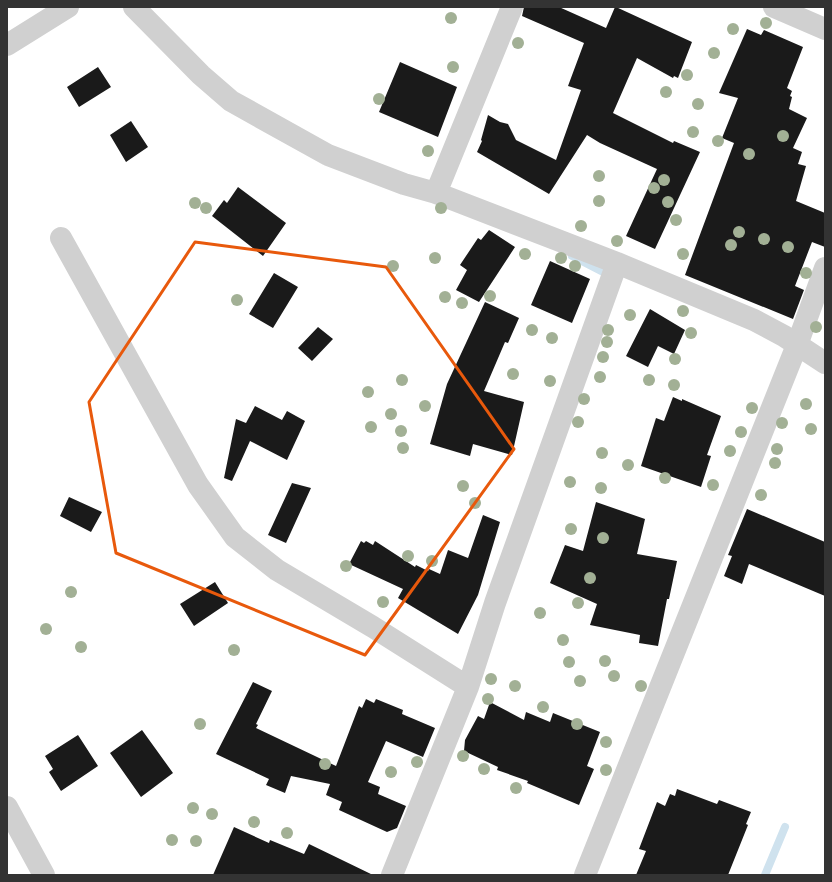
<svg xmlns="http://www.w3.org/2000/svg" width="832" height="882" font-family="Karla,sans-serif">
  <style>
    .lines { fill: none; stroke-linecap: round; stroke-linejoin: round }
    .stream { stroke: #cfe2ee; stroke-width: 8 }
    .building { fill: #1a1a1a }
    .street { stroke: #d0d0d0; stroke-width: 22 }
    .tree { fill: #a2b095 }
    .marked { fill: none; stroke: #e8590c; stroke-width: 3; stroke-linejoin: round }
  </style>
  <rect width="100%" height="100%" fill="#fff"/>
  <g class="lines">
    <path class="stream" d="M572,256L603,272L609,274
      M765,875L785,827"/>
  </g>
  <path class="building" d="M524,7H559L606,28L615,7H616L692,42L678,78L674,76L673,78L637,58L613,113L673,143L674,141L700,152L655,249L626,236L657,169L600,143L587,135L549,194L477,152L482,141L481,140L488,115L500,122L508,124L516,140L556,160L581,90L568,86L584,43L522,16Z
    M747,29L761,35L764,30L803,47L787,88L792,91L790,96L792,97L789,109L807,118L793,148L802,152L798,164L806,166L796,201L825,213V247L812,242L795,286L804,290L793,319L685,275L734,143L722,138L738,98L719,93Z
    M400,62L457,87L438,137L379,112Z
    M98,67L111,87L79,107L67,87Z
    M131,121L148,147L126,162L110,135Z
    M238,187L286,223L263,256L212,216L224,200L227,203Z
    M489,230L515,247L479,302L456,290L467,270L460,265L478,238L481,240Z
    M550,261L590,279L572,323L531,305Z
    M274,273L298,287L273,328L249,314Z
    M485,302L519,318L508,343L505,342L484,391L524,402L512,455L473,444L470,456L430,444L447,384Z
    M650,309L685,330L674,354L658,346L648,367L626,356Z
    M318,327L333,339L312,361L298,348Z
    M673,397L682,401V399L721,416L707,455L711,456L701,487L641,466L656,418L664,421Z
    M255,406L282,420L287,411L305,421L287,460L250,441L232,481L224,478L236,419L246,423Z
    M292,483L311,488L286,543L268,535Z
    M69,497L102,512L91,532L60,516Z
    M596,502L645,519L637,554L677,561L669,599H667L658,646L639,643L640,635L590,625L597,604L550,583L565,545L583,551Z
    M747,509L825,542V596L749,564L742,584L724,576L732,556L728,555Z
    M483,515L500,522L478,595L458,634L398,598L403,589L349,564L361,541L364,543L366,541L373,545L375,541L415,567L416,565L428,571L429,569L440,574L448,550L468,558Z
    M215,582L228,603L194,626L180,604Z
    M253,682L272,691L256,724L258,725L256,728L336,766L359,706L362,708L366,699L374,703L376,699L403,710L402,714L435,728L423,757L386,741L368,782L380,787L378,794L406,806L397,828L387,832L339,810L342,802L326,795L330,784L291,776L285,793L266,785L269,779L216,754Z
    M490,702L524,720L526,712L550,722L553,713L600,732L587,766L594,769L579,805L527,783L528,781L497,770L498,767L464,751L465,740L478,716L484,719Z
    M142,730L173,773L141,797L110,753Z
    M78,735L98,766L61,791L49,772L53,769L45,756Z
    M677,789L717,804L719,800L751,812L746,824L748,825L728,875H636L646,851L639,849L657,802L665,806L670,794L675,796Z
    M234,827L269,843L270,840L304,854L309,844L373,875H213Z"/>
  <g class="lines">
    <path class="street" d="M134,7L201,75L231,101L328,155L404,184L436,193L617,263L754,320L784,336L825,363
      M774,7L825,29
      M7,45L68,7
      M436,193L512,7
      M61,238L198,485L235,537L277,570L373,627L468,687
      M7,807L44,875
      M392,875L468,687L495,603L617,263
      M585,875L797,345L825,268"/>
  </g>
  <g class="tree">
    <circle cx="451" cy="18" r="6"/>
    <circle cx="766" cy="23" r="6"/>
    <circle cx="733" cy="29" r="6"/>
    <circle cx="518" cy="43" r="6"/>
    <circle cx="714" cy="53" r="6"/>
    <circle cx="453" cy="67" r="6"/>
    <circle cx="687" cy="75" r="6"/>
    <circle cx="666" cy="92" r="6"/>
    <circle cx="379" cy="99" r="6"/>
    <circle cx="698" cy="104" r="6"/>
    <circle cx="693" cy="132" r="6"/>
    <circle cx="783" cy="136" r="6"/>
    <circle cx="718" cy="141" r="6"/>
    <circle cx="428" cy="151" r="6"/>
    <circle cx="749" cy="154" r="6"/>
    <circle cx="599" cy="176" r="6"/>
    <circle cx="664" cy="180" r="6"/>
    <circle cx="654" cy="188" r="6"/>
    <circle cx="599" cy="201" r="6"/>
    <circle cx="668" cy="202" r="6"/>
    <circle cx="195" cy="203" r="6"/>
    <circle cx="206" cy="208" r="6"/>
    <circle cx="441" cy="208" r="6"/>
    <circle cx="676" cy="220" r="6"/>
    <circle cx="581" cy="226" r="6"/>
    <circle cx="739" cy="232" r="6"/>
    <circle cx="764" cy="239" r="6"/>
    <circle cx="617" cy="241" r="6"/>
    <circle cx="731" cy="245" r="6"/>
    <circle cx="788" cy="247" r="6"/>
    <circle cx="525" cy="254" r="6"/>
    <circle cx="683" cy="254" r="6"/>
    <circle cx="435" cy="258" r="6"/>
    <circle cx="561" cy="258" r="6"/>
    <circle cx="393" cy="266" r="6"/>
    <circle cx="575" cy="266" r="6"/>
    <circle cx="806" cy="273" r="6"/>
    <circle cx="490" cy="296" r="6"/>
    <circle cx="445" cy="297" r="6"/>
    <circle cx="237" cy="300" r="6"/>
    <circle cx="462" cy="303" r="6"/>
    <circle cx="683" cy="311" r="6"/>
    <circle cx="630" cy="315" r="6"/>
    <circle cx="816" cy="327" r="6"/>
    <circle cx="532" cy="330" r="6"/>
    <circle cx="608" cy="330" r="6"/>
    <circle cx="691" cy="333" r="6"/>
    <circle cx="552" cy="338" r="6"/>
    <circle cx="607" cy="342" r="6"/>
    <circle cx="603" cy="357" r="6"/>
    <circle cx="675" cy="359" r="6"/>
    <circle cx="513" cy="374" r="6"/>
    <circle cx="600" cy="377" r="6"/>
    <circle cx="402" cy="380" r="6"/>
    <circle cx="649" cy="380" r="6"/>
    <circle cx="550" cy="381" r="6"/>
    <circle cx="674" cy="385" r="6"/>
    <circle cx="368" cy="392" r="6"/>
    <circle cx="584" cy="399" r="6"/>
    <circle cx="806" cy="404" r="6"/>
    <circle cx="425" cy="406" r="6"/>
    <circle cx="752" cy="408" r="6"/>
    <circle cx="391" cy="414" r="6"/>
    <circle cx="578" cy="422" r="6"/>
    <circle cx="782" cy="423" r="6"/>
    <circle cx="371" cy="427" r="6"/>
    <circle cx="811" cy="429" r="6"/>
    <circle cx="401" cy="431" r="6"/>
    <circle cx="741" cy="432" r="6"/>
    <circle cx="403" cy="448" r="6"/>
    <circle cx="777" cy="449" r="6"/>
    <circle cx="730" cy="451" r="6"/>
    <circle cx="602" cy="453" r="6"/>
    <circle cx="775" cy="463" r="6"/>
    <circle cx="628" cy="465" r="6"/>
    <circle cx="665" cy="478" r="6"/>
    <circle cx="570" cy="482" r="6"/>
    <circle cx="713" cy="485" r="6"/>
    <circle cx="463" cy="486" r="6"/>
    <circle cx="601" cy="488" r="6"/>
    <circle cx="761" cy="495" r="6"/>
    <circle cx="475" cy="503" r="6"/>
    <circle cx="571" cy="529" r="6"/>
    <circle cx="603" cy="538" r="6"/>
    <circle cx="408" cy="556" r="6"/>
    <circle cx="432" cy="561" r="6"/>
    <circle cx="346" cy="566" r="6"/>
    <circle cx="590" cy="578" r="6"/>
    <circle cx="71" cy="592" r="6"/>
    <circle cx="383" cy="602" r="6"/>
    <circle cx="578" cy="603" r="6"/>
    <circle cx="540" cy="613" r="6"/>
    <circle cx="46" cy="629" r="6"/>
    <circle cx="563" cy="640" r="6"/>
    <circle cx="81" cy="647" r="6"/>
    <circle cx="234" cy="650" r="6"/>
    <circle cx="605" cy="661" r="6"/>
    <circle cx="569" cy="662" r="6"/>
    <circle cx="614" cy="676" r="6"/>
    <circle cx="491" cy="679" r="6"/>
    <circle cx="580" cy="681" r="6"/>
    <circle cx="515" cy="686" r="6"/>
    <circle cx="641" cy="686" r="6"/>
    <circle cx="488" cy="699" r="6"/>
    <circle cx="543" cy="707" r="6"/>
    <circle cx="200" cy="724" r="6"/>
    <circle cx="577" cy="724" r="6"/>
    <circle cx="606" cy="742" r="6"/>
    <circle cx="463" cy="756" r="6"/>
    <circle cx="417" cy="762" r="6"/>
    <circle cx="325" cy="764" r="6"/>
    <circle cx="484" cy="769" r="6"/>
    <circle cx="606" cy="770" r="6"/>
    <circle cx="391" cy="772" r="6"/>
    <circle cx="516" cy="788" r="6"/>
    <circle cx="193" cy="808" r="6"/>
    <circle cx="212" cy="814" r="6"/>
    <circle cx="254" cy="822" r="6"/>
    <circle cx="287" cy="833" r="6"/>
    <circle cx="172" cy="840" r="6"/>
    <circle cx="196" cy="841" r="6"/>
  </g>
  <path class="marked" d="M195,242L386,267L514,449L365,655L116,553L89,402Z"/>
  <rect width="832" height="882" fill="none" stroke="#333333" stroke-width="16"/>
</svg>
